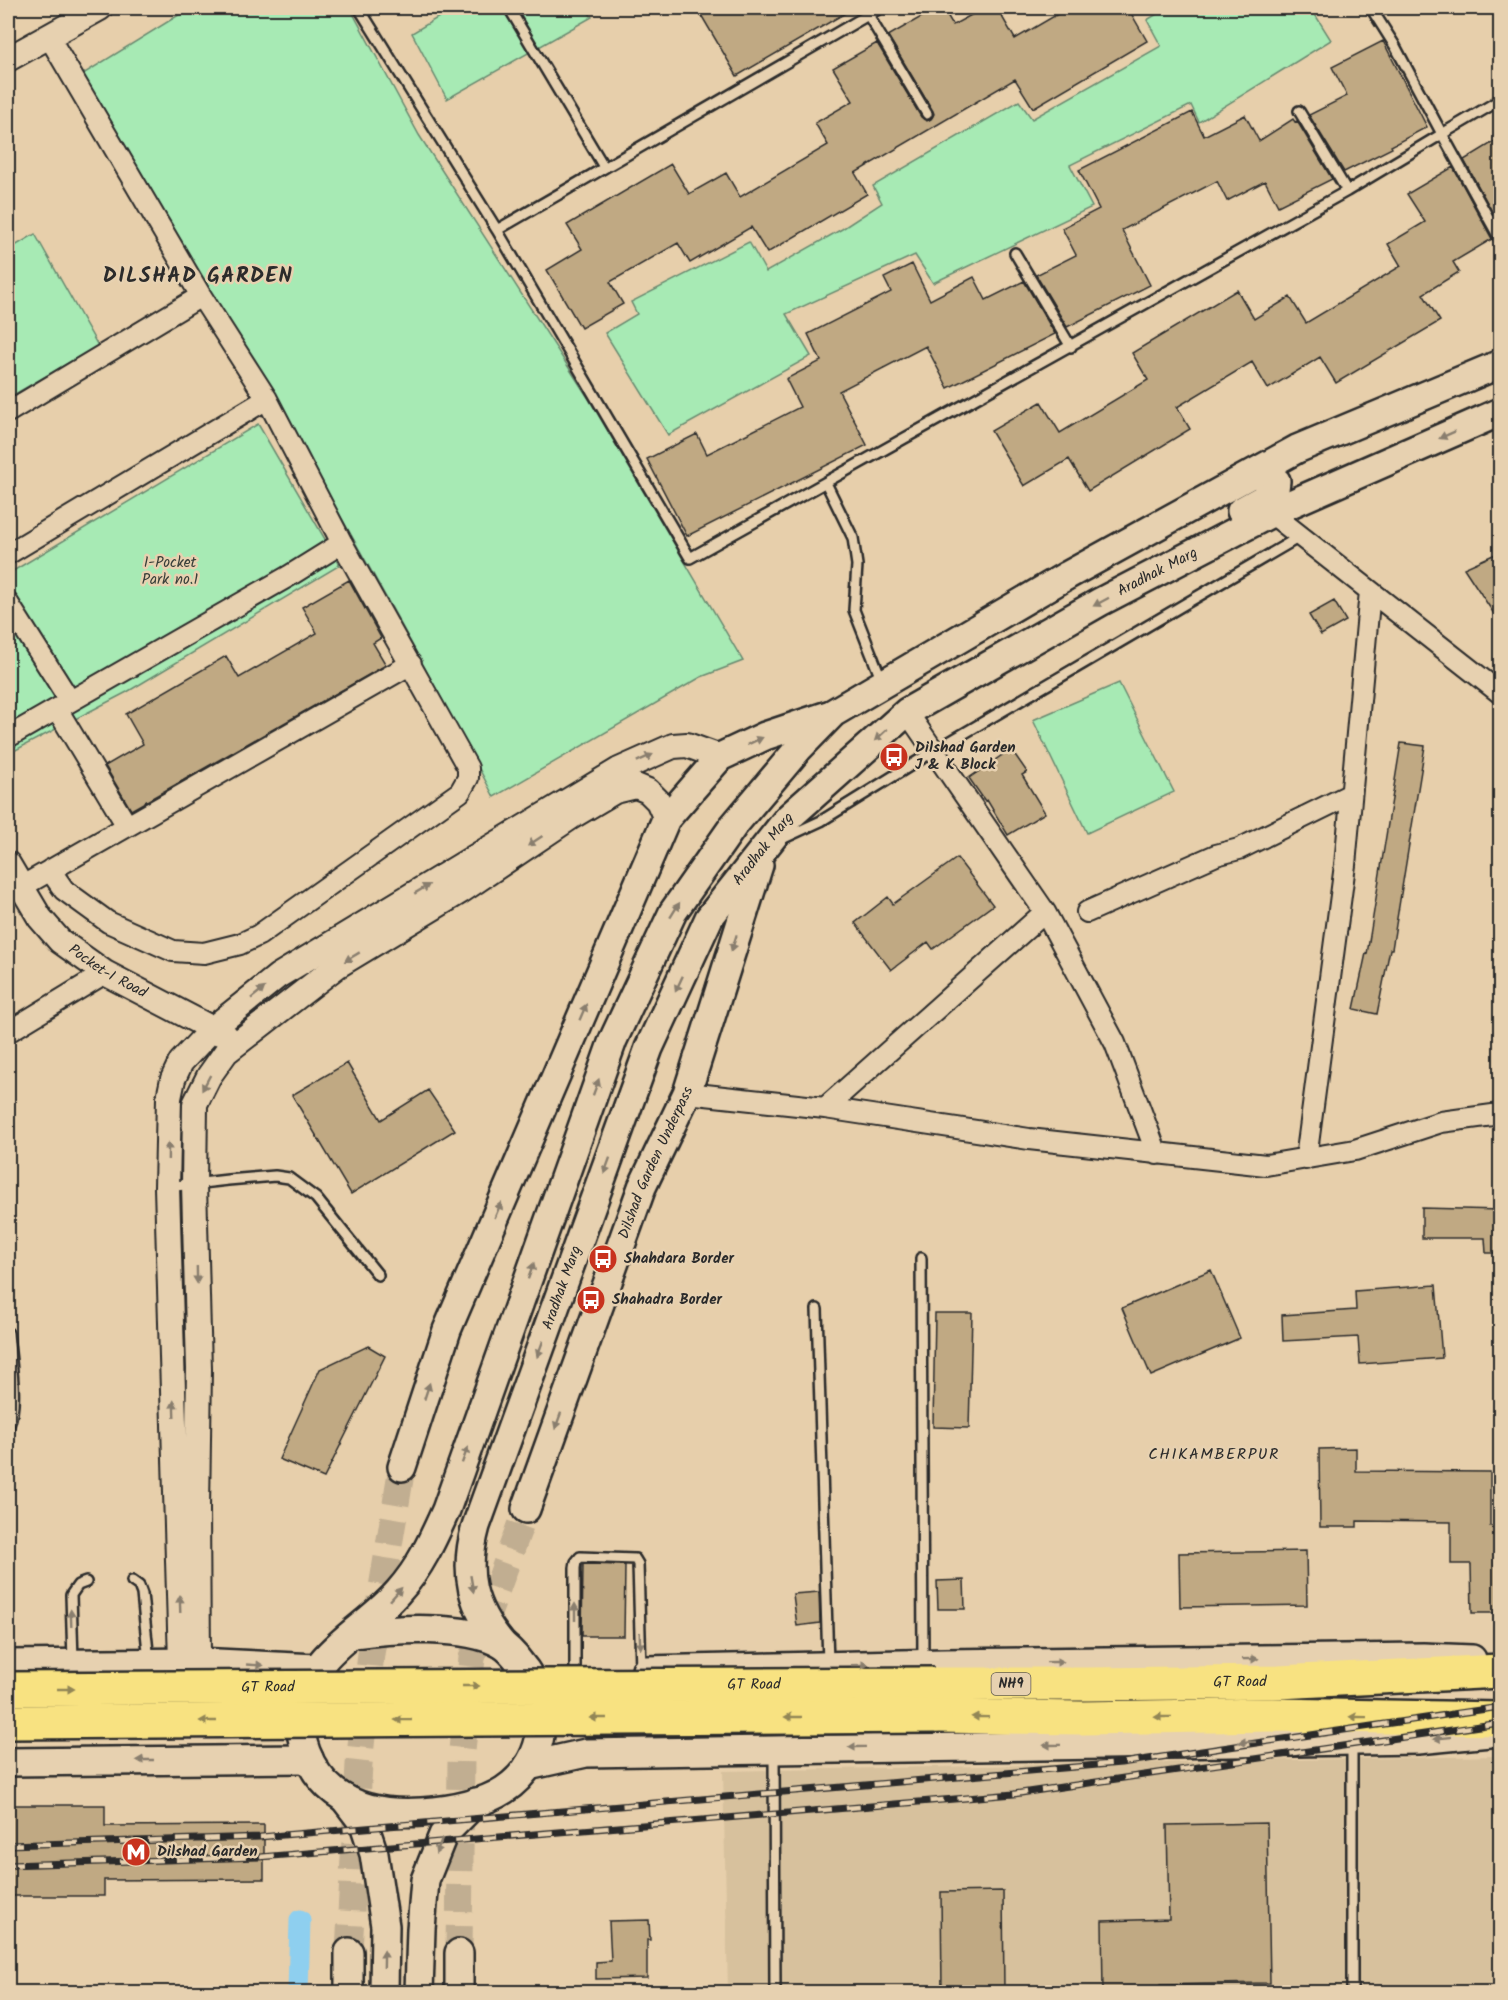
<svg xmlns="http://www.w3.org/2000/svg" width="1508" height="2000" font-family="Kalam,sans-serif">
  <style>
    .built { fill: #d7c19d }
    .green { fill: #a7eab4; stroke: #698a70; stroke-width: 1.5 }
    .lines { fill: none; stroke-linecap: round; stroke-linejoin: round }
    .canal { stroke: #8ecfef; stroke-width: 21 }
    .building { fill: #c0a983; stroke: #2b2b2b; stroke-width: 1.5 }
    .secondary-tunnel { stroke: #c1ae91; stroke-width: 27; stroke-dasharray: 27 14; stroke-linecap: butt }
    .service-casing { stroke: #2b2b2b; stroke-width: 14 }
    .minor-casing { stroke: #2b2b2b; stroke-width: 24 }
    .tertiary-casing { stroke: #2b2b2b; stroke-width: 28 }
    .secondary-casing { stroke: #2b2b2b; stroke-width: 32 }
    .trunk-casing { stroke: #2b2b2b; stroke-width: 38 }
    .service { stroke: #e7d1b0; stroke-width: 9 }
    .minor { stroke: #e7d1b0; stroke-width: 20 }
    .tertiary { stroke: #e7d1b0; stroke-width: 24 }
    .secondary { stroke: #e7d1b0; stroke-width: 27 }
    .trunk { stroke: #f8e281; stroke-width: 33 }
    .rail-casing { stroke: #2b2b2b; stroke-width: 7 }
    .rail { stroke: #e7d1b0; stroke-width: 4.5; stroke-dasharray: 14; stroke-linecap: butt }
    .trunk-bridge-casing { stroke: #2b2b2b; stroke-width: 38; stroke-linecap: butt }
    .trunk-bridge { stroke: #f8e281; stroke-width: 33 }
    .oneway { fill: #897e6e }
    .oneway2 { fill: #928656 }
    .labels { text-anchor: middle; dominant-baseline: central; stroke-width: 5; stroke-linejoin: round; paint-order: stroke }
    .shield { fill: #e7d1b0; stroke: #635d53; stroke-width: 1.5 }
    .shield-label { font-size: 14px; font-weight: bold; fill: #2b2b2b }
    .park-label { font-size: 15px; fill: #373e39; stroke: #e7d1b0 }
    .street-label { font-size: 15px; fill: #2b2b2b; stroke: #e7d1b0 }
    .poi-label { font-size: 15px; font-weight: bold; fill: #2b2b2b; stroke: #e7d1b0; text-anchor: start }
    .neighbourhood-label { font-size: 16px; letter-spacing: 1.5px; fill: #2b2b2b; stroke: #e7d1b0 }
    .district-label { font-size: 21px; font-weight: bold; letter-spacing: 1.5px; fill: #2b2b2b; stroke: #e7d1b0 }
  </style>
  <rect width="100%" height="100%" fill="#e7cfab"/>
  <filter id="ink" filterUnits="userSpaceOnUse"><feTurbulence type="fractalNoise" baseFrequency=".0167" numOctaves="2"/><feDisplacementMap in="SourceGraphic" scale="12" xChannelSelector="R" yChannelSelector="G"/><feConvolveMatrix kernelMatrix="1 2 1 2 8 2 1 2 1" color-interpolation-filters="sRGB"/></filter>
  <g filter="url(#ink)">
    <path class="built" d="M1500,1756V1992H728L723,1771Z"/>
    <path class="green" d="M190,8H350L419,135L589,399L743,661L701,677L494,797C365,551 224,313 83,74Z
      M454,8H585L592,17L447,99L412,33Z
      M1167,8H1311L1331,40L1199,122L1191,105L1070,165L1092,207L933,283L915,255L786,314L811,356L668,435L605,333L637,314L631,302L749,242L766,272L842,229L882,203L873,186L1019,101L1032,119L1161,46L1147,20Z
      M35,234L98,346L8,398V250Z
      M258,424L340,565L127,692L8,754V574Z
      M1119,683L1174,792L1087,833L1033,720Z"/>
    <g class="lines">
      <path class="canal" d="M298,1992L300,1920"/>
    </g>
    <path class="building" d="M697,8H854L737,76Z
      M937,8H943L953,25L984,8H997L1015,39L1068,8H1128L1147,41L1033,108L1015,79L855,173L867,194L767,253L751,227L690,263L678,243L610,282L623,304L581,328L547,270L582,249L567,225L671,164L689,194L726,173L740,197L828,145L815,123L853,101L833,68L877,43L921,117L927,121L931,119L934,114L933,111L888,36Z
      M1383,41L1427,127L1391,146L1392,148L1344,172L1309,115L1347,96L1332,67Z
      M1192,112L1204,136L1245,115L1259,141L1293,119L1295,122L1297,121L1332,179L1278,206L1265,181L1227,201L1217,181L1122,230L1150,285L1067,327L1036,275L1076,255L1062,228L1099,209L1079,170Z
      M1500,138V226L1464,160Z
      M1453,167L1492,239L1453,262L1459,272L1423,294L1440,321L1336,383L1320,357L1268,389L1252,362L1177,407L1190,429L1088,491L1069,459L1024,486L991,431L1041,402L1060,433L1148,380L1132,353L1237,290L1254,319L1290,297L1306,323L1401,266L1388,244L1425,222L1407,194Z
      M912,264L930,300L974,277L986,300L1024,281L1055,334L948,388L926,346L839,391L867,445L687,536L647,459L697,434L707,454L800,407L786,379L821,361L808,334L891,292L884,278Z
      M1500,552V623L1464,568Z
      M349,580L381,638L373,643L386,665L131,810L105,766L143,744L126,714L226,656L239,678L317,633L302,607Z
      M1334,601L1346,621L1321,635L1309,615Z
      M1401,743L1425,746L1392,949H1390L1377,1014L1354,1009L1366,953L1367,954Z
      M1011,749L1027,772L1022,775L1045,813L1008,835L987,800L985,801L969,778Z
      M957,858L993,905L933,949L928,942L891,970L855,923L888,897L893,904Z
      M347,1063L381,1120L428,1090L455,1130L351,1194L292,1095Z
      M1422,1208L1500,1210V1253H1486L1485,1238H1422Z
      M1211,1270L1240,1338L1151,1376L1122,1308Z
      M1436,1285L1442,1358L1360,1364L1358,1337L1283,1341L1282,1315L1356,1310L1355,1291Z
      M935,1313H972L969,1428L933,1427Z
      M368,1346L385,1356L324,1478L279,1459L320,1369Z
      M1356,1448V1471L1490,1472V1526H1499L1500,1531V1613H1472L1471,1564H1451V1522L1357,1521V1527H1320L1319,1449Z
      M1306,1551L1307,1605L1180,1607L1179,1553Z
      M583,1564L625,1565L624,1636H582Z
      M964,1580L965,1609H938L937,1581Z
      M819,1592L820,1623L797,1626L793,1594Z
      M8,1805H105V1826L264,1825V1879L104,1880V1896H8Z
      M1267,1823L1270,1983L1160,1985V1992H1103L1102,1921L1169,1919L1167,1825Z
      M1003,1891L1004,1992H942L941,1892Z
      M649,1920L650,1940H647V1978L596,1979V1962L611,1961L609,1921Z"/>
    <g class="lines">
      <path class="secondary-tunnel" d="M349,1952L359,1764L371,1654L402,1467
        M459,1953L461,1759L472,1658L526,1509"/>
      <g class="service-casing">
        <path id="service" d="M359,8L497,230L880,8
          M509,8L604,167
          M864,8L927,114
          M1500,100L1442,134L1500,239
          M1299,111L1347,191L1442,134L1395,46L1371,8
          M497,230L690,558L1347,191
          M1015,253L1071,347
          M826,483L853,538L857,565L854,610L882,681
          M782,839L821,821L934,751L1301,536
          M167,1187L228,1180L275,1176L289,1178L316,1198L378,1275
          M921,1258L923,1660
          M817,1309L828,1663
          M8,1333C10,1360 19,1403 8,1427
          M132,1581L139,1586L142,1594L149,1661
          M73,1661L71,1595L78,1585L86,1582
          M575,1671V1568L576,1562L580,1557L635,1559L638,1564L641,1670
          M1352,1743V1992
          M774,1751L775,1992"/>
      </g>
      <g class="minor-casing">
        <path id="minor" d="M49,37L201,296L267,399L342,543L468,768V778L460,792L259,935L240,944L204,953L173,951L108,922L64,890L50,870
          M8,412L201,296
          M1271,513L1500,693
          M8,554L267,399
          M8,603L70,701
          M57,709L127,826
          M907,712L1045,912L1115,1043L1157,1154
          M8,737L289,576L342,543
          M21,887L411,664
          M1087,912L1216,855L1239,849L1351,794
          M8,1032L105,973
          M687,1093L825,1108L1029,1139L1266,1165L1355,1150L1441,1122L1500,1114
          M825,1108L1045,912
          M1306,1159L1345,865L1370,591"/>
      </g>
      <g class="tertiary-casing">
        <g id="tertiary">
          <path d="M8,59L100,8"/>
          <path id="s1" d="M8,864L40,918L60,941L105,973L226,1036"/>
          <path d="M181,1662L167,1187L169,1098L173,1079L181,1062L212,1029L278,976L619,770L673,746L687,745L720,757"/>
          <path d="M198,1662L197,1509L199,1369L194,1185L195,1104L209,1076L226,1052L337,966L461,891L571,817L615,791L636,786L648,791L658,801L666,819"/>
        </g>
      </g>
      <g class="secondary-casing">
        <g id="secondary">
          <path d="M1241,511L1266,497L1275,489L1276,481L1271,477L1253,474"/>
          <path d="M402,1467L447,1330L666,819L720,757L765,736L828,715"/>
          <path id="s2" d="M526,1509L642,1187L687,1093L759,865"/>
          <path d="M353,1634C393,1629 465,1624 501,1644C508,1648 515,1656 520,1663C553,1701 548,1761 504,1790C481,1805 449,1810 422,1812C392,1814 360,1811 335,1792C309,1772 295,1735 302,1703C312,1651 366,1629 398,1592C420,1568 433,1539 446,1510L613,1040L673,912L734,825L799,748L833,713L1068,575L1297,449L1500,364"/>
          <path id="s3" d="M502,1644C471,1607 463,1573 476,1526L649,1048L709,918L788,818L907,712L1100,602L1279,509L1500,412"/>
          <path d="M8,1664L198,1662L316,1668"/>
          <path d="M646,1670L944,1663L1423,1657L1472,1659"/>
          <path d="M8,1762L309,1759"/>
          <path d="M528,1766L586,1753L1418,1740L1500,1732"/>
          <path d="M344,1798L364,1824L374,1854L385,1926L384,1992"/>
          <path d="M349,1992V1952"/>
          <path d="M419,1992L421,1929L425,1880L443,1835L476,1802"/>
          <path d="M459,1992V1953"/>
        </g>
      </g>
      <g class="trunk-casing">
        <g id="trunk">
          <path id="s4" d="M934,1684H1087L1279,1682L1500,1671"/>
          <path d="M935,1716L1081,1718L1273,1715L1500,1719"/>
        </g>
      </g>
      <use href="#service" class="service"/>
      <use href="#minor" class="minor"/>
      <use href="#tertiary" class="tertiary"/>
      <use href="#secondary" class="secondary"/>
      <use href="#trunk" class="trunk"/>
      <g class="rail-casing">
        <path id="rail" d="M8,1845L260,1837L1121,1763L1500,1707
          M8,1865L260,1857L1014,1794L1500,1723"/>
      </g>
      <use href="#rail" class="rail"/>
      <g class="trunk-bridge-casing">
        <g id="trunk-bridge">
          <path id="s5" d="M8,1689L934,1684"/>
          <path d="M8,1722L935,1716"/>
        </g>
      </g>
      <use href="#trunk-bridge" class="trunk-bridge"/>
    </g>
    <defs><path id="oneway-solid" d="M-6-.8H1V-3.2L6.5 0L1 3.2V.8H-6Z" transform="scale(1.5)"/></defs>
    <g class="oneway">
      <use href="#oneway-solid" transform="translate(1447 435) rotate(156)"/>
      <use href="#oneway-solid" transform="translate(1101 602) rotate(152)"/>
      <use href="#oneway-solid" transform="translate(881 735) rotate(138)"/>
      <use href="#oneway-solid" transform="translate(755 741) rotate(-25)"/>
      <use href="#oneway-solid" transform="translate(645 758) rotate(-24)"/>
      <use href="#oneway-solid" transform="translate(535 841) rotate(146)"/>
      <use href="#oneway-solid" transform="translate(422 889) rotate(-31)"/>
      <use href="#oneway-solid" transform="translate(675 910) rotate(-58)"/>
      <use href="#oneway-solid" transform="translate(734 943) rotate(108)"/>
      <use href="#oneway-solid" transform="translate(352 957) rotate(149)"/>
      <use href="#oneway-solid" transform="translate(679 984) rotate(115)"/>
      <use href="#oneway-solid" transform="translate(258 993) rotate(-39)"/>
      <use href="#oneway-solid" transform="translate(583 1012) rotate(-67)"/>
      <use href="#oneway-solid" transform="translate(206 1083) rotate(118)"/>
      <use href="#oneway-solid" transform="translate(596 1087) rotate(-70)"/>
      <use href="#oneway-solid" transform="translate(168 1151) rotate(-89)"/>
      <use href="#oneway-solid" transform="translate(607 1166) rotate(110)"/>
      <use href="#oneway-solid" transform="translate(498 1210) rotate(-67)"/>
      <use href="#oneway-solid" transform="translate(531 1271) rotate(-70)"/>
      <use href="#oneway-solid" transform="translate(197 1275) rotate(89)"/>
      <use href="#oneway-solid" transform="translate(540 1349) rotate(110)"/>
      <use href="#oneway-solid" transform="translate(427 1391) rotate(-72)"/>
      <use href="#oneway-solid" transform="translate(174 1409) rotate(-92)"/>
      <use href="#oneway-solid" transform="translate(558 1421) rotate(110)"/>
      <use href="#oneway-solid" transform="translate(465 1455) rotate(-70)"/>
      <use href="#oneway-solid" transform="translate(472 1584) rotate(80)"/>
      <use href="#oneway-solid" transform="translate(396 1594) rotate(-48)"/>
      <use href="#oneway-solid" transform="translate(180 1604) rotate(-92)"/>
      <use href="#oneway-solid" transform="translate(575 1612) rotate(-90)"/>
      <use href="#oneway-solid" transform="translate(71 1618) rotate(-92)"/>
      <use href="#oneway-solid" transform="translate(640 1641) rotate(88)"/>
      <use href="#oneway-solid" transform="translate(1250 1659) rotate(-1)"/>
      <use href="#oneway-solid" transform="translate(1055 1662) rotate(-1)"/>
      <use href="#oneway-solid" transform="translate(255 1665) rotate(3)"/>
      <use href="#oneway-solid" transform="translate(860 1665) rotate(-1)"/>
      <use href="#oneway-solid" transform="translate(1442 1738) rotate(174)"/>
      <use href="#oneway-solid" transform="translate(1247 1742) rotate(179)"/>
      <use href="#oneway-solid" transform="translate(1052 1745) rotate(179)"/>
      <use href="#oneway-solid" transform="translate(857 1747) rotate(179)"/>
      <use href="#oneway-solid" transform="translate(145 1760) rotate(180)"/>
      <use href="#oneway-solid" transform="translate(439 1846) rotate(112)"/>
      <use href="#oneway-solid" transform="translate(384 1959) rotate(-89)"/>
    </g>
    <g class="oneway2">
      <use href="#oneway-solid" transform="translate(471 1686)"/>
      <use href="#oneway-solid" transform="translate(66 1689)"/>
      <use href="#oneway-solid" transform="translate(793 1717) rotate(180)"/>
      <use href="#oneway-solid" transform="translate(980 1717) rotate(-179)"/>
      <use href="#oneway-solid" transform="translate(1163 1717) rotate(179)"/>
      <use href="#oneway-solid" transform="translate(1358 1717) rotate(-179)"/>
      <use href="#oneway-solid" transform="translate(598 1718) rotate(180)"/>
      <use href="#oneway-solid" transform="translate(403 1720) rotate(180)"/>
      <use href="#oneway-solid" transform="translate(208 1721) rotate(180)"/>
    </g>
  </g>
  <defs>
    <g id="bus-disc" transform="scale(1.5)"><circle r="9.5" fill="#c8321e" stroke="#e7d1b0"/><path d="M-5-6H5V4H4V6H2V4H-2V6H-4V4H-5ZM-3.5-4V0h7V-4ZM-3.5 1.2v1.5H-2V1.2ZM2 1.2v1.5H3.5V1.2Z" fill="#fff"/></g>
    <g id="metro-disc" transform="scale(1.5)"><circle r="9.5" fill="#c8321e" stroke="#e7d1b0"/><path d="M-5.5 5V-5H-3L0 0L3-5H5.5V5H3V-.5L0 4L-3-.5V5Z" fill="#fff"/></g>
  </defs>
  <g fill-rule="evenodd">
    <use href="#bus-disc" x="894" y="757"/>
    <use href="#bus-disc" x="603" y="1259"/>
    <use href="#bus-disc" x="591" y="1300"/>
    <use href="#metro-disc" x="136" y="1852"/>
  </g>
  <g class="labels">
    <rect class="shield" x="991.5" y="1673" width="39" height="22" rx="4.5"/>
    <g class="shield-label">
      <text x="1011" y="1684">NH9</text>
    </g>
    <g class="park-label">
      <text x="170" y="563">I-Pocket<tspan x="170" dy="17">Park no.1</tspan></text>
    </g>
    <g class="street-label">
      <text stroke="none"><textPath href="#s3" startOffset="1352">Aradhak Marg</textPath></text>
      <text stroke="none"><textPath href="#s3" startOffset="866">Aradhak Marg</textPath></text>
      <text stroke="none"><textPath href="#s1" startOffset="150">Pocket-I Road</textPath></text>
      <text stroke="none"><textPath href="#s2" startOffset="370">Dilshad Garden Underpass</textPath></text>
      <text stroke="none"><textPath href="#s3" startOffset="380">Aradhak Marg</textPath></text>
      <text stroke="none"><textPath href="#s4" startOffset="306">GT Road</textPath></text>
      <text stroke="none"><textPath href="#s5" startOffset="746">GT Road</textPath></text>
      <text stroke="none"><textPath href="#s5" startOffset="260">GT Road</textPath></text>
    </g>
    <g class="poi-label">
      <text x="915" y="748">Dilshad Garden<tspan x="915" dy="17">J &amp; K Block</tspan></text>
      <text x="624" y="1259">Shahdara Border</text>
      <text x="612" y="1300">Shahadra Border</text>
      <text x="157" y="1852">Dilshad Garden</text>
    </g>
    <g class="neighbourhood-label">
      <text x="1214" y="1454">CHIKAMBERPUR</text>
    </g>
    <g class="district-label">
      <text x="198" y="276">DILSHAD GARDEN</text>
    </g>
  </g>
  <rect width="1508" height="2000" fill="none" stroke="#e7d1b0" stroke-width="30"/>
  <rect x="15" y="15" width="1478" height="1970" fill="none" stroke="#2b2b2b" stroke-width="2" filter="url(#ink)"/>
</svg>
